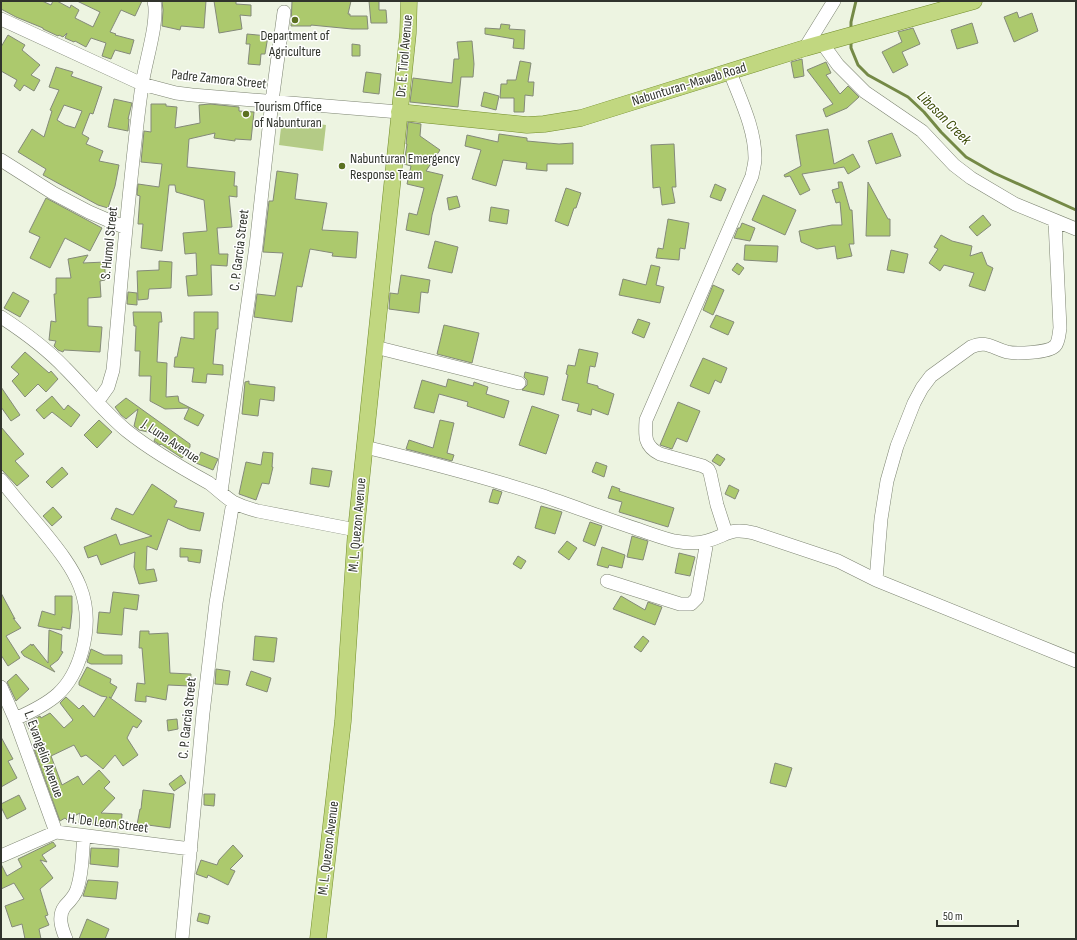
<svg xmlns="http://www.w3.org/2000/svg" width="1077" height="940" font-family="'Sofia Sans Condensed',sans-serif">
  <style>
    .green { fill: #b4cb86 }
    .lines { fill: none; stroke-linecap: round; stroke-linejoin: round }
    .stream { stroke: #748946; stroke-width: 3 }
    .building { fill: #acc96d; stroke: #848a79; fill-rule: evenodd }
    .minor-casing { stroke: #7d8472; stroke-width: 14 }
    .major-casing { stroke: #738d2c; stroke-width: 17 }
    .minor { stroke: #fff; stroke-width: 13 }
    .major { stroke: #c1d780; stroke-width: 16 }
    .poi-dot { fill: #5b7121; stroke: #fff; stroke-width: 1.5 }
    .labels { text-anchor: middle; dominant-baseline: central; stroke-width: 3; stroke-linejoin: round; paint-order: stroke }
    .poi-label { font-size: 14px; fill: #31342d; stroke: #fff; text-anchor: start }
    .street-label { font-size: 14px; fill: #31342d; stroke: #fff }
    .water-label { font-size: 15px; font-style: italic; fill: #3a4b04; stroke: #fff }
  </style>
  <rect width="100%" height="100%" fill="#edf4e1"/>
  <path class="green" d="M282,119L326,125L323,151L279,145Z"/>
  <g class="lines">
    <path class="stream" d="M851,30V22L856,1
      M851,40V48L858,65L868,75L908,97L924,112L941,132L966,157L994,173L1076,210"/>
  </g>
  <path class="building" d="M1,1H42L51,5L53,1H57L70,8L71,5L79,10L75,18L93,27L100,12L77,1H142L135,16L121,10L110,32L116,34L115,35L134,40L130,54L115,50L111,59L102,56L106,43L91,38L86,47L75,41L74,42L65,38L67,33L63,37L59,35L58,36L43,29V28L16,17L1,9Z
    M162,1H206L204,28L181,26L180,30L162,26L163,10Z
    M214,1H236V4L251,5V16L240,15L242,29L219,33Z
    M292,1H351L348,14H350V16H367L368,29H352L311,25V26H291Z
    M369,1H379V10H386L387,23H371Z
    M1017,12L1019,18L1032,13L1038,31L1014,42L1004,17Z
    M972,23L978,43L957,49L951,30Z
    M501,24L510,25L509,29L525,30L524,49L513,48L514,39L485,34V28L500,29Z
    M913,28L920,44L902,52L908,65L893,73L882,52L902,42L898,32Z
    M247,34L268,36L265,54H261L260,65L248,64L250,44H246Z
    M8,35L25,45L22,50L40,65L31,75L40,80L34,91L24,85L20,91L14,86L17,80L1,71V47Z
    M472,41L474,64L473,77H461L458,107L410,102L413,78L452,83L454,59H459L457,42Z
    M352,44L360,45V56H352Z
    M802,59L804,76L794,78L791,62Z
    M520,61L531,63L528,82H534L533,96L525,95L524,112H514V98H500L501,84H507V80H516Z
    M826,62L831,73L826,75L840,94L848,86L859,97L847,108L826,117L823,109L833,104L807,70Z
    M56,67L73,72L71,76L102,87L93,114L90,113L82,134L89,138L86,144L103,151L99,161L119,165L115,186L108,208L98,205L43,175L46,169L18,152L32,129L44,137L52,111L50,110L59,90L49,87ZM64,105L82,111L75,128L65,125L57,120Z
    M366,72L381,74L379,94L363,92Z
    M484,92L499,96L496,110L481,106Z
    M114,99L132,103L128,119H129L128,131L108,127Z
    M151,104H166V106L177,107L175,128L200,123L199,105L210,104L239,107V111L254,112L251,140L235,139V141L214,138L215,133L189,139L187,167L235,172L234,186H237V197L229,196L232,227L217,228L219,254H228L227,266L211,265L212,295L188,296L186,276L197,275L196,253L185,254L183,233L207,231L204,200L176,192L175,185H169L162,251L141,248L143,224H138L140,196L137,195L138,184L159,187L162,164L141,162L144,131L151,132Z
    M408,122L421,124L420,136L440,150L426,171L443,175L432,215L429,235L406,230L409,213L417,215L424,188L407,184L411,166L404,164L407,144H406Z
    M828,129L834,164L853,154L860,167L848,174L844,167L802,174L810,190L800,195L790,176L785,177L784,175L801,166L796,135Z
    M892,133L901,156L876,164L868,141Z
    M499,134L527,138V141L559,144L573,143V164H547V171L526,169L527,163L503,160L496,186L472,179L481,150L465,146L467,135L498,142Z
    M674,144L676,187H672L675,203L662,205L660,187L653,188L651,145Z
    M277,171L298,174L295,199L327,203L322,230L358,232L356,258L332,256L333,253L310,249L302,287L297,286L292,322L254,317L257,294L275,296L283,253L263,252L269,201H273Z
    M838,182H842L850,210H852L854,244H849L852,256L837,259L835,246L817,249L801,242L799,231L832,225H842L840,202L836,203L832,190L839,188Z
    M868,182L888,219H890V236H866Z
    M715,184L726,189L721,201L710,197Z
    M566,188L581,193L576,208H574L568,226L555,221Z
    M763,195L796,210L785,235L752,220Z
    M457,196L460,207L449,210L447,198Z
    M46,198L102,228L90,251L65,238L50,268L30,258L40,237L29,232Z
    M491,207L509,210L507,224L489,221Z
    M983,215L991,225L977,236L969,227Z
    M668,219L689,223L685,249L680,248L679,260L656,258L658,248L663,249Z
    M742,223L755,228L750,241L734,238L738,228H740Z
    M941,235L952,241L972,246L970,256L982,252L987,265L993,268L985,291L969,286L974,273L944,265L940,271L929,263L938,249L934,247Z
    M435,241L458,247L452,273L428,268Z
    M745,245L778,246L777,262L744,260Z
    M891,250L908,254L904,273L887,270Z
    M88,255L83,263L105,262V280L100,281L101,297L88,298V326L102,327L100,352L64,350L63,352L58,350L54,346L56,341L49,340L51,321L56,322L54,294H56V278H71L68,259Z
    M159,261L172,262L171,288L149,289L148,299L138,300L137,271L159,270Z
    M737,263L744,268L739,275L732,270Z
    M651,265L660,267L656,285L664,287L660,303L619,295L623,279L646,285Z
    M401,275L430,280L428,293L421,292L419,313L389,309L390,293L398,294Z
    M713,285L724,290L713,315L703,310Z
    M13,292L29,301L20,317L4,308Z
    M128,292L137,293V305L127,304Z
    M133,312H161L162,322H159L157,362L167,363L166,397L178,396L179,402L204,415L198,426L184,419L189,408L165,409L150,401L151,376H139L140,351H135L136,326H134Z
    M194,312H218V329H216L213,364L223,365V375L207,374L206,383L192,382L194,368L174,367L175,357H177L181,337L194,339Z
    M716,315L734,322L728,335L710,327Z
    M638,319L650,323L644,338L632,333Z
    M444,325L479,333L472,363L437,354Z
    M579,349L598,353L595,367L590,366L587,383L598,386V388L614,394L608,415L592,409L591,415L577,411L579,404L562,400L568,375L566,374L568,365L575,366Z
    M25,352L49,373L51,371L58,379L46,392L38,384L25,397L12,381L19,374L11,367Z
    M703,358L727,368L721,383L715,380L709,394L690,386Z
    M525,372L548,377L544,395L522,390L527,385V380L524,377Z
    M448,379L473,386L474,382L488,387L486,394L509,401L504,418L467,406L468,402L439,394L434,413L414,408L422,380L446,387Z
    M249,381V384L275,387L274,401L260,399L258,416L242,414L245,382Z
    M1,387L20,415L11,421L1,407Z
    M52,396L64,410L68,405L80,415L71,427L52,412L44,419L36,410Z
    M126,398L190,444V447L182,458L161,444L160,445L154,441L157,434L139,430L134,426L138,409L126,419L121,415L115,407Z
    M678,402L700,411L687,442L677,438L672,449L660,445Z
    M532,406L559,415L546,454L519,445Z
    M99,420L112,432L97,448L84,435Z
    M440,420L454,423L447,453L454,455L452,461L406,449L409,440L433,448Z
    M1,427L24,454L15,461L29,476L17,486L1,469Z
    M201,452L218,459L213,470L196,463Z
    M263,452L273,453L272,467H273L269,484L262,483L256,500L239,494L246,462L261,465Z
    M717,454L725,459L720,466L712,461Z
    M596,462L607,466L604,477L592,472Z
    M62,467L68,474L52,488L46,482Z
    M312,468L332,471L329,487L310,484Z
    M152,484L177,501L174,507L204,513L200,531L189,529L168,519L157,550L147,546L146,570L154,569L157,581L139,584L134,567L135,552L101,565L97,555L88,558L84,547L116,534L120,545L152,536L111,519L116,508L133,515Z
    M729,485L739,490L735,499L725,494Z
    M612,486L620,489L619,491L674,508L668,527L619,512L622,502L608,498Z
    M493,489L502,492L498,504L489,502Z
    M541,506L562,512L555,534L535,528Z
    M53,507L62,517L52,526L43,516Z
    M590,522L602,526L595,546L583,541Z
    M632,536L648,541L643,560L627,557Z
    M567,541L577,548L569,560L558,552Z
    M602,547L625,555L622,568L609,565L608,568L597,565Z
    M180,548L202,550L200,563L188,561V557H180Z
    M679,553L695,557L690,576L675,573Z
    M518,556L526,561L521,569L513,564Z
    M113,592L139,595L137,610L124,608L122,635L97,633L99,612L110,613Z
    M1,593L15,619L13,618L21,628L6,636L20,658L8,666L1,655Z
    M55,596H72V612L70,629L62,627V630L47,628L38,626L42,611L55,615Z
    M621,596L645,610L648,602L662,607L655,625L613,609Z
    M49,630L62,635L61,651L63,652L58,660L50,666L55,672L24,656L21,652L31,644L32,646L33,644L48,663Z
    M140,631H149V634L168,633L170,673L191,674L190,686L168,685L166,700L146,696V702L135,701L137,683L145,684L142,648H139Z
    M255,636L277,638L274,662L253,660Z
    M643,636L649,641L641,652L634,647Z
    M91,649L104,655H122V664H91L87,662Z
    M87,667L111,679L110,683L117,687L111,698L109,697L142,721L137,728L133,726L127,738L138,755L123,766L115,755L103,769L86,755L81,757L74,745L51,756L62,785L78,776L83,785L99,770L110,782L104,788L115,798L101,813L122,814L121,829L102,828L103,825L79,823L80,813L67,820L65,818L60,821L34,749L38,747L26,723L40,716L41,718L50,713L64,728L73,720L60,703L66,697L79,709L83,705L94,717L107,697L101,696L79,685V682Z
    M216,669L230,671L228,685L215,684Z
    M251,671L271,678L267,692L246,685Z
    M16,674L29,689L16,701L7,682Z
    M177,719L178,729L168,731L167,720Z
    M1,737L13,759L8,761L17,778L1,787Z
    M775,763L792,768L786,787L770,783Z
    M181,775L186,783L174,791L169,784Z
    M143,790L174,794L170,828L148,825L147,832L136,830L140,809H141Z
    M204,794H215L214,806L204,805Z
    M19,795L26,809L7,819L1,807V804Z
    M53,842L56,846L42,855L47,862L40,860L53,878L40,889L48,915L45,916L49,925L39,929L41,939H25L22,924L12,927L5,906L24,899L14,883L1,889V864L7,876L22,867L18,859Z
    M233,845L243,856L230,869L235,871L228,885L208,875L207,878L196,874L201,860L217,865L219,860Z
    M91,848L119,849L118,867L90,864Z
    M88,880L118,882L116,899L83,896Z
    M199,913L210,916L208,924L197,921Z
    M87,919L109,929L105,939H79Z"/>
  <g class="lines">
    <g class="minor-casing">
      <path id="minor" d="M1,19L142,84L176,93L192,95L399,112
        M822,43L838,65L865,92L922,131L954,165L971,178L1015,204L1076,229
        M805,48L834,1
        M1,160L53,193L89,212L126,228
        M1,317C24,332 46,348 65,368C85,388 105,413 127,431C152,451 180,467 209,483C217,489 224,496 233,502C241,506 250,509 258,511L356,530
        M375,347L519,383
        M98,401L108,387L113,370C122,275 129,179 142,85C145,62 159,22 154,1
        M365,447C423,461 482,476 540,495C573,506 606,519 640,530C651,534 663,538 674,541C685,543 697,544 707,541C728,535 730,527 754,533L838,561L876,580L1076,661
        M1,480C15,498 30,515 44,532C75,570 96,599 82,651C71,691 51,703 15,719
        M221,492L256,246L272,101L284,12
        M726,533L717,505L710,473L708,469L703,466L660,454C644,446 645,436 646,420L752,176C753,170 755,164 755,158C755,128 740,99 730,72
        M876,580L881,519L887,481L897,446L914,403L922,388L931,376L971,347C987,340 992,348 1007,352C1016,354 1048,353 1055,346C1059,342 1059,333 1060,328L1055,221
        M607,581L680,604H691L697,598L707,541
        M1,687L15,719L56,832
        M1,856L56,832L191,849
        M66,939C62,929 57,916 65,906C70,901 75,896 77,889C83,872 82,853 84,836
        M182,939L203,713L216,603L233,502"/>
    </g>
    <g class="major-casing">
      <path id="major" d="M399,112L527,125L544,124L581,118L805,48L974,1
        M318,939L343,721L356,530L408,33L409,1"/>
    </g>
    <use href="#minor" class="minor"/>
    <use href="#major" class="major"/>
  </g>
  <g class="poi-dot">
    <circle cx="295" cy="20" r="4"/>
    <circle cx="246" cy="114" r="4"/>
    <circle cx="342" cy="166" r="4"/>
  </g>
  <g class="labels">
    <g class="poi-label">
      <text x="295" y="35" text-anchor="middle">Department of<tspan x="295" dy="16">Agriculture</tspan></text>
      <text x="254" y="106">Tourism Office<tspan x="254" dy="16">of Nabunturan</tspan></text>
      <text x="350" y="158">Nabunturan Emergency<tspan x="350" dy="16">Response Team</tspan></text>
    </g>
    <g class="street-label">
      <text transform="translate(404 56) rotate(-85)">Dr. E. Tirol Avenue</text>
      <text transform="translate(219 79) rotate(6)">Padre Zamora Street</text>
      <text transform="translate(689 84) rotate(-17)">Nabunturan-Mawab Road</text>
      <text transform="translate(109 243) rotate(-84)">S. Humol Street</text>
      <text transform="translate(239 250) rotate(-83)">C. P. Garcia Street</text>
      <text transform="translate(171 441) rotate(34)">J. Luna Avenue</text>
      <text transform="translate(357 525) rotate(-85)">M. L. Quezon Avenue</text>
      <text transform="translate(187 718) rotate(-84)">C. P. Garcia Street</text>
      <text transform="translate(44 754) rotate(70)">L. Evangelio Avenue</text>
      <text transform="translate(108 823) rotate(7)">H. De Leon Street</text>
      <text transform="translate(328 848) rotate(-83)">M. L. Quezon Avenue</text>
    </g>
    <g class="water-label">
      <text transform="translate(944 118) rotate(45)">Libasan Creek</text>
    </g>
  </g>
  <rect width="1077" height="940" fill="none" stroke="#31342d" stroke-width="4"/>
  <path d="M937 920v6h81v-6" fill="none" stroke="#31342d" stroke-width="2"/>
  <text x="943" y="920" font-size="12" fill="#31342d" stroke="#ffffff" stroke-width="3" paint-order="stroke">50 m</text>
</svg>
